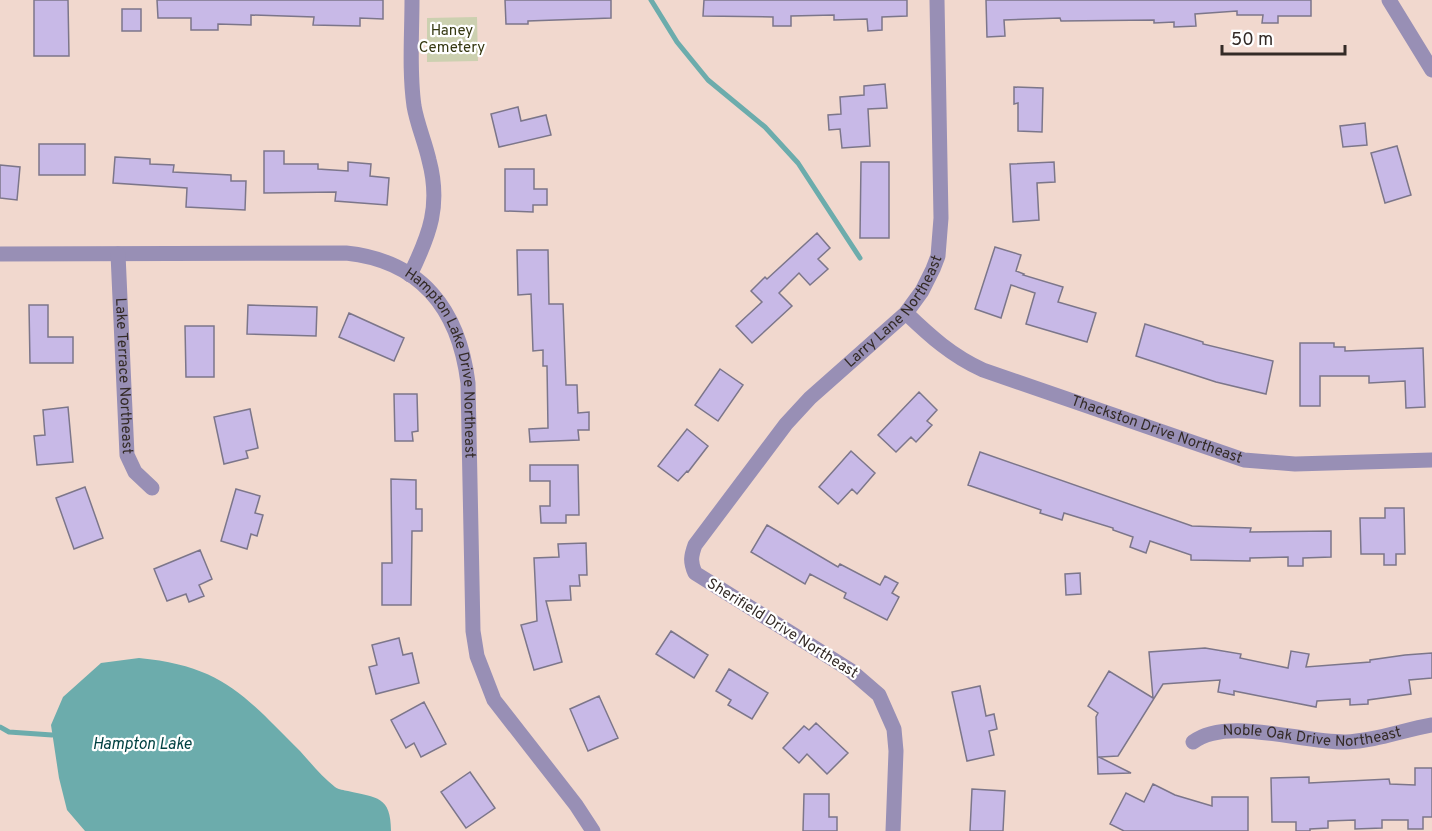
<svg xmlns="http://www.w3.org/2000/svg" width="1432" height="831" font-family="Overpass,sans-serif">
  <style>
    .green { fill: #ccd0b0 }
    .water { fill: #6cacac }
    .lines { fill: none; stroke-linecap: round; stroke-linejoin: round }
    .stream { stroke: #6cacac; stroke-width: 5 }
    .building { fill: #c8b9e7; stroke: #7c768a; stroke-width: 1.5 }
    .minor { stroke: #988fb5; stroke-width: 15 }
    .labels { text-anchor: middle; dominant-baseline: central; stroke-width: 4.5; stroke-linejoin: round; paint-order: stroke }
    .park-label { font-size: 15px; fill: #353811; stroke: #fff }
    .street-label { font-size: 15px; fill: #342b27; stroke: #fff }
    .water-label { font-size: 16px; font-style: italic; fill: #024243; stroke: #fff }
  </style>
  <rect width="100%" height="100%" fill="#f1d8ce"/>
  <path class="green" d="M477,17L478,61L427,62V18Z"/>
  <path class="water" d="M139,658C222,666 244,695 300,751C311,763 322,777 335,787C339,790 344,790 348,791C377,798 391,796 391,831H85L67,810L59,778L51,725L63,697L101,663Z"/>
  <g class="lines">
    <path class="stream" d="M651,0L677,42L708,80L765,127L798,163L860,258
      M0,727L9,732L52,735"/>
  </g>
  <path class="building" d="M34,0H68L69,56H34Z
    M157,0H383V19L360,18V26L313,25L314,17L251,15V25L218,24V30H191V18H158Z
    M505,0H611V18L528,21V24H506Z
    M704,0H907V16L882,17V30L868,31L867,19L834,20V15L791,16V26H773V17L703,16Z
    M986,0H1311V16H1278V23H1262L1263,15H1237V11L1195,14L1196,26L1174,27V22L1154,23V20L1061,21L1060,18L1004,20L1005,36L987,37Z
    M122,9H141V31H122Z
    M885,84L887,108L868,109L870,146L842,148L840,129L829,130L828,115L841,114L840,97L864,95V86Z
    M1014,87L1043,88L1042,132L1018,131V103L1014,104Z
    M518,107L521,121L546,115L551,135L499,147L491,114Z
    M1365,123L1367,145L1343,147L1340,126Z
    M39,144H85V175H39Z
    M1397,146L1411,195L1385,203L1371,153Z
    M264,151H284V164H318V169L348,171V162L371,164L370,176L389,178L387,205L335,201L336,192L264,193Z
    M115,157L150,159V164L174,165L173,172L231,175V181H246L245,210L186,207L187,188L113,183Z
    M861,162H889V238H860Z
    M1054,162L1055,182L1037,183L1039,220L1013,222L1010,164Z
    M0,165L20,167L17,200L0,198Z
    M505,169H534V189H547V205H533V212L505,211Z
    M817,233L830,248L818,259L828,269L810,285L799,273L779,293L792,306L752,343L736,326L762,302L751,291L765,277L767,279Z
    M995,247L1021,255L1016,271L1024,274L1023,275L1063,287L1058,302L1096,313L1087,342L1026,324L1035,293L1011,285L1001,318L975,309Z
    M517,250H548L549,304H563L566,385H577L578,413L589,412V430H578L579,440L530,442L529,429L548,428L547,366H543V350L533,351L531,294L518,295Z
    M29,305H48V337H73V363H30Z
    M248,305L317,307L316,336L247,334Z
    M349,313L404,338L394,361L339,337Z
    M1145,324L1203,342V344L1273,361L1266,394L1216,382L1136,356Z
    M185,326H214V377H186Z
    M1300,343H1334V347H1345V351L1423,348L1425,407L1406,408L1405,381L1369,383V376H1320V406H1300Z
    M720,369L743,385L718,421L695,405Z
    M919,392L937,410L927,421L932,425L916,442L911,437L896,452L878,435Z
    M394,394H417L418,431L412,432L413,441H395Z
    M68,407L73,462L37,465L34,436L45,435L43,410Z
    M250,409L258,448L246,451L248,458L224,464L214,417Z
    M687,429L708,446L688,472L687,471L678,481L658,466Z
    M851,451L875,473L857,494L852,489L838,504L819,487Z
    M980,452L1192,526L1251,528L1250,532L1331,531V557L1303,558V566H1288V557L1250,558V561L1191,560V555L1150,541L1146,553L1130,547L1133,537L1113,530V528L1064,513L1062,520L1040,513L1041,510L968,485Z
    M530,465H578L579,515H566V523H541L540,506H550V481H530Z
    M391,479L416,480V509H422V531H412L411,605H382V563H392Z
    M85,487L103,538L74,549L56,498Z
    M236,489L260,496L255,513L263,515L257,536L251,534L247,549L221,541Z
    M1385,508H1404L1405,554H1396V565H1384V554H1361L1360,518H1385Z
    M767,525L838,567L840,564L880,585L885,576L898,583L892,593L899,597L887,620L844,598L846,593L810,574L805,584L751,552Z
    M586,543L587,575H579L580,586H570L571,600L546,601L562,662L534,670L521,625L537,621L534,558L559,557L558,544Z
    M200,550L212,579L199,585L204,596L189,602L186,594L167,601L154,569Z
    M1080,573L1081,594L1066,595L1065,574Z
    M671,631L708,655L694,678L656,654Z
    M399,638L403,655L412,653L419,683L376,694L369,667L377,665L372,645Z
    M1205,648L1241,654L1240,658L1288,668L1291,651L1309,654L1306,667L1370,662V660L1405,655L1432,653V678L1409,680L1411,694L1368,700V704L1350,705V699L1317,701L1316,707L1234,691V695L1218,692L1220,680L1163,684L1118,756L1099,757L1131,773L1098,774L1096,717L1098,713L1088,706L1109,671L1153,698L1149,652Z
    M729,669L768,693L752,719L728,705L731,700L716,691Z
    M980,686L986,716L994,714L997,729L989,731L994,755L967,761L952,692Z
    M599,696L618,738L588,751L570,709Z
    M424,702L446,744L421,757L414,743L406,748L391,720Z
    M816,723L848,753L827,774L807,754L799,763L783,748L804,726L809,730Z
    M1415,768H1432V817H1423V829H1408V820H1382V828L1355,829V820L1328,821V828L1310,829V831H1296V822H1272L1271,778L1309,777V783L1389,779L1390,784L1415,785Z
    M470,772L495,808L466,828L441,792Z
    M1153,784L1175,795L1212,806V797H1248V831H1124L1110,824L1126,793L1144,802Z
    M972,789L1005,791L1003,831H970Z
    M804,794H829V817H837V831H803Z"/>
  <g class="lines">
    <g class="minor">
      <path d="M1389,0L1432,70"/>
      <path id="s1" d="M0,254L346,253C422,261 459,310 468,383L473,631L477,656L494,700L576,805L593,831"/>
      <path id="s2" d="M118,254L127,455L135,472L152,488"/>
      <path d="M410,275C430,234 441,205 429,160C425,142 417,124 414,106C409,71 412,35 412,0"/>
      <path id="s3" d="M906,313C930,336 952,356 983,370L1244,460L1295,464L1432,460"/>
      <path id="s4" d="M1193,742C1227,716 1303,743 1346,742C1376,741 1403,730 1432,725"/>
      <path id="s5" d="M893,831L896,751L894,729L879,695L850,670L695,573C690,562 691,556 695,545L786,424L810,398L906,313L922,291L933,269L938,256L941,218L937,0"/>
    </g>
  </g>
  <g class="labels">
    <g class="park-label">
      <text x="452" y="31">Haney<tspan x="452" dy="17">Cemetery</tspan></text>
    </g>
    <g class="street-label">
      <text stroke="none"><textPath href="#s5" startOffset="698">Larry Lane Northeast</textPath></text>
      <text stroke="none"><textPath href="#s1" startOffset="513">Hampton Lake Drive Northeast</textPath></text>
      <text stroke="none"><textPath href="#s2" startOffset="122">Lake Terrace Northeast</textPath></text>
      <text stroke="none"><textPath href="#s3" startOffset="280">Thackston Drive Northeast</textPath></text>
      <text transform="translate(782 629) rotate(32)">Sherifield Drive Northeast</text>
      <text stroke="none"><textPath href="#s4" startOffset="122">Noble Oak Drive Northeast</textPath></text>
    </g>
    <g class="water-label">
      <text x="142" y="745">Hampton Lake</text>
    </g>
  </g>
  <path d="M1222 45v9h123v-9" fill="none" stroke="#342b27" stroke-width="3"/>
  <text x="1231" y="45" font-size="18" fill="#342b27" stroke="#ffffff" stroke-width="4.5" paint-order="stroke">50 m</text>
</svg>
